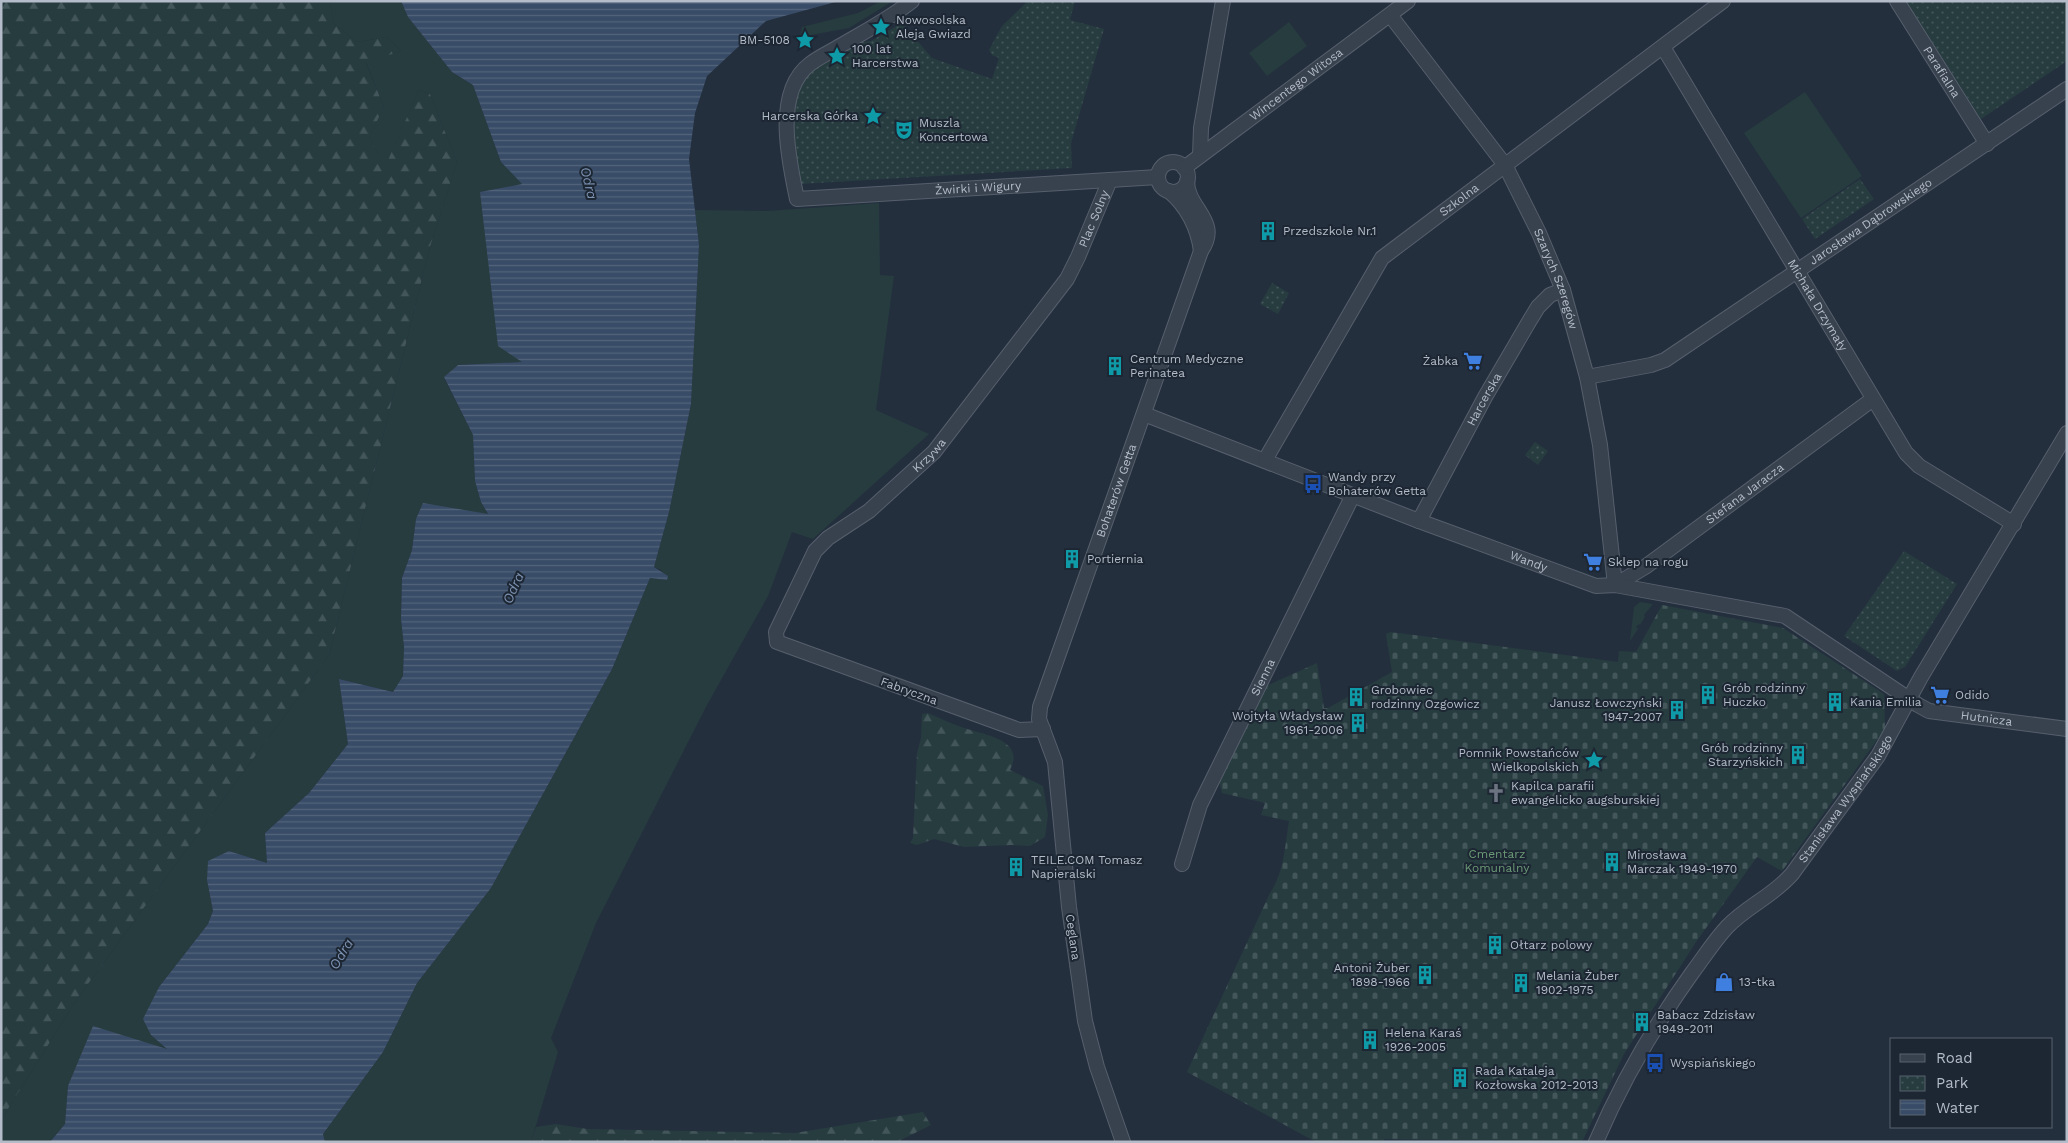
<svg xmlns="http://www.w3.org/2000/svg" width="2068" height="1143" font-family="'Work Sans',sans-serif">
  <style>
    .green { fill: #263c3f }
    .forest { fill: url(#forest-firs) }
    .cemetery { fill: url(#cemetery-stones) }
    .park { fill: url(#park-dots) }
    .water { fill: url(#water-rules) }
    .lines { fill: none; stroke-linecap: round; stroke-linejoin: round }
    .minor-casing { stroke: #565f6c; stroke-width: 16 }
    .minor { stroke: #38414e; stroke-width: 14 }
    .labels { text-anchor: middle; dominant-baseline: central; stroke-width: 4; stroke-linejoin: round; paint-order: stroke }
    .poi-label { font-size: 12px; fill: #b4bcc9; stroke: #1d2633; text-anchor: start }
    .street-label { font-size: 12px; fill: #b4bcc9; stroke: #1d2633 }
    .park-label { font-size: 12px; fill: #6b9a76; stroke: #1d2633 }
    .water-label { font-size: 14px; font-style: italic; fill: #7c92b1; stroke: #1d2633 }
  </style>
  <defs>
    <pattern id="forest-firs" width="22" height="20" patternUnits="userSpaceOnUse" patternTransform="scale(1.25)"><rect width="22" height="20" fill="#263c3f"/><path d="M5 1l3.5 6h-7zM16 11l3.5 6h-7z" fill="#435659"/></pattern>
    <pattern id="cemetery-stones" width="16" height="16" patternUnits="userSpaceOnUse" patternTransform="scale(1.25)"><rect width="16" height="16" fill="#263c3f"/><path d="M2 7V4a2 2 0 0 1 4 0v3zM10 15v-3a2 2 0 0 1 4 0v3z" fill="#435659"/></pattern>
    <pattern id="park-dots" width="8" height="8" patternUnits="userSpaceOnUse" patternTransform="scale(1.25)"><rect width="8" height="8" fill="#263c3f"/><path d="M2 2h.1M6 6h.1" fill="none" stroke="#435659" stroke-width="1.8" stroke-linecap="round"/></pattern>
    <pattern id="water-rules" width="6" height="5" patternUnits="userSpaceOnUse" patternTransform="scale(1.25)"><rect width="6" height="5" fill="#394c67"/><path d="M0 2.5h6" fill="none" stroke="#53647b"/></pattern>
  </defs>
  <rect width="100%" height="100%" fill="#242f3e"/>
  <path class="green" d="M330,1H401L408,17L452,72L473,85L501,162L522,184L480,192L523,362L458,365L444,378L473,435L475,481L481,502L488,515L416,519L412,550L402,578L401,619L404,647L403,677L393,692L339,679L348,744L309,793L265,833L267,863L229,851L207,880L213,911L208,924L159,987L151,1035L168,1050L68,1086L65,1124L50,1142H1V1120L77,999L329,655L429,250L457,162L430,94L419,90L385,168L369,137L384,107L366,62L401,51L387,37L357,42L333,23Z
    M881,1H893L849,28L800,37L802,27L858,13Z
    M1289,22L1307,46L1267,76L1249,53Z
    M1805,92L1862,176L1801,218L1744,133Z
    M879,203L880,275L894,276L876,410L929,434L813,539L792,532L768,596L707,705L596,923L551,1038L558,1052L531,1142H325L323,1134L383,1052L417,983L491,888L612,669L650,578L667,580L661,570L654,567L669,512L691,404L699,245L695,210L768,211Z
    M1640,602L1653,604L1644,615L1645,617L1640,625L1639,624L1636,627L1638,629L1630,641L1634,607Z"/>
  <path class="forest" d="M1,1H330L333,23L357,42L387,37L401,51L366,63L384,107L369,137L385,167L419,90L430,94L457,162L429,250L329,655L77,999L1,1120Z
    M928,713C940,718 952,724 964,728C985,735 1026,740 1010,770L1043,786L1048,815L1045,837L1030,846L1011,845L964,847L934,839L917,845L910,843L913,838L917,753L921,738L922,714Z
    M923,1112L931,1125L897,1142H531L536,1127L556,1124L587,1129L795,1133Z"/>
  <path class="cemetery" d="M1662,605L1783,628L1884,694L1885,729L1782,871L1757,857L1696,942L1624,1054L1582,1142L1384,1139V1142H1316L1187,1072L1270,893C1284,873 1285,845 1289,821L1261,815L1265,803L1222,793L1219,781L1266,686L1317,663L1324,708H1328L1392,672L1386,634L1391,632L1618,662L1619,651L1636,652Z"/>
  <path class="park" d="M1028,1H1075L1070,20L1104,29L1071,143L1072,168L799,184L790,130L798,90L806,74L853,43L871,41L902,23L932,58L992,79L999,58L992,55L989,50L1002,26Z
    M1906,1H2067V61L1981,119Z
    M1860,179L1874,199L1815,239L1802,219Z
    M1272,283L1289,293L1278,314L1260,304Z
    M1535,442L1548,451L1538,465L1525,455Z
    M1904,551L1957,584L1905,667L1897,671L1844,636Z"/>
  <path class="water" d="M401,1H839L766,21L707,76L695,113L689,159L699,245L691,404L669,512L654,567L668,576L667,580L650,578L612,669L491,888L417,983L383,1052L323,1134L325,1142H50L65,1124L68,1086L93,1026L167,1049L151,1035L143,1019L159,987L208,924L213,911L207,880L208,861L229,851L267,863L265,833L309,793L348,744L339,679L393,692L403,676L404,647L401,619L402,578L412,550L416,519L423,503L488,514L481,502L475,481L473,435L444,377L458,365L522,362L498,346L480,192L522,184L501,162L473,85L452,72L408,17Z"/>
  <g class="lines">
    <g class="minor-casing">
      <g id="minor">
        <path id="s1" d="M912,1C889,19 864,32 840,46C830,52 819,57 810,64C773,92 789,161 797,199L1158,177"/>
        <path id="s2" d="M1897,1L1987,144"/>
        <path id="s3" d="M1390,15L1505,165L1539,233L1563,290L1587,377L1600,445L1615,585L1645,567L1873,399"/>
        <path id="s4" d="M1663,47L1906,453L1919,466L2014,524"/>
        <path d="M1200,156L1201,128L1223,1"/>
        <circle cx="1173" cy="177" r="15"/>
        <path id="s5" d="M1184,168L1408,1"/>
        <path d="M1169,191C1187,206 1198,228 1201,251"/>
        <path id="s6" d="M1587,377L1651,365L1665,360L2067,89"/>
        <path id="s7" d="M1144,414L1419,521L1596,586L1615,585L1785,616L1918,705L1929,711L2067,729"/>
        <path id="s8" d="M1265,460L1382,258L1723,1"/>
        <path id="s9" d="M1419,521L1485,397L1530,320L1538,307L1550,295L1563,290"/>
        <path id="s10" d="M1043,729L1019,730L777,642L776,632L815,551L828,538L869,511L934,452L1067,279L1078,257L1110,180"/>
        <path id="s11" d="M1182,864L1200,805L1353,495"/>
        <path id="s12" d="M1123,1142L1097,1067L1085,1021L1069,907L1055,762L1039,719L1040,707L1201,251C1222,221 1187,209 1187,181"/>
        <path id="s13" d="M1596,1142C1622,1081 1654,1026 1692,973C1704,957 1714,941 1727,927C1747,906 1773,896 1792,874L1878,756L1921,677L2067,433"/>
      </g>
    </g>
    <use href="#minor" class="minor"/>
  </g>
  <defs>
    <g id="sight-bare" transform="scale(1.5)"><path d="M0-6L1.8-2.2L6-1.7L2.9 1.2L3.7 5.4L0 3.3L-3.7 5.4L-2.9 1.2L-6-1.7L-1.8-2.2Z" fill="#0f9aa8" stroke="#1d2633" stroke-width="2.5" paint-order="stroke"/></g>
    <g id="theatre-bare" transform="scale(1.5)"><path d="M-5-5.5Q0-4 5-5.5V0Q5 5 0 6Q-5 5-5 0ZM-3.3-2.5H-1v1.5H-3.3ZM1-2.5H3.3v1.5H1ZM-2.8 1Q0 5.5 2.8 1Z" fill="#0f9aa8" stroke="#1d2633" stroke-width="2.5" paint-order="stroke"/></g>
    <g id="building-bare" transform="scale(1.5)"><path d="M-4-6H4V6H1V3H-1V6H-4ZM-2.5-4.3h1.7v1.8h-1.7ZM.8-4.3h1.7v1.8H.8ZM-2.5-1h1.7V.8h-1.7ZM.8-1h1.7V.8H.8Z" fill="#0f9aa8" stroke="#1d2633" stroke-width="2.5" paint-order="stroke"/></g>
    <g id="supermarket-bare" transform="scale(1.5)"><path d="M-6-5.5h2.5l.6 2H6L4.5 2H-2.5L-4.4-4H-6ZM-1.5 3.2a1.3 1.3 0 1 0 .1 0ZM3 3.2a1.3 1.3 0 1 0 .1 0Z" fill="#3f7fe0" stroke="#1d2633" stroke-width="2.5" paint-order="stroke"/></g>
    <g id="bus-bare" transform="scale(1.5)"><path d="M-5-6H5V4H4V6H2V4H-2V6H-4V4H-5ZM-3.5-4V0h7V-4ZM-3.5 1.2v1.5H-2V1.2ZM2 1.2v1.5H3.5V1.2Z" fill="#1a4fb4" stroke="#1d2633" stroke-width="2.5" paint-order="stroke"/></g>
    <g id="church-bare" transform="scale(1.5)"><path d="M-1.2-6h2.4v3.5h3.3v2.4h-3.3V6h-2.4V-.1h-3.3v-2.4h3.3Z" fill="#6b7280" stroke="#1d2633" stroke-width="2.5" paint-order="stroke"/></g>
    <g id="shop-bare" transform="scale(1.5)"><path d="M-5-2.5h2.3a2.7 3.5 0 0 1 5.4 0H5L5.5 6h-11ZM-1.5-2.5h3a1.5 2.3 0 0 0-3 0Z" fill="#3f7fe0" stroke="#1d2633" stroke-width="2.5" paint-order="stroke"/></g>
  </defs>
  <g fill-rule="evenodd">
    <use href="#sight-bare" x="881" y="27"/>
    <use href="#sight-bare" x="805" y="40"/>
    <use href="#sight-bare" x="837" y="56"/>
    <use href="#sight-bare" x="873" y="116"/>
    <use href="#theatre-bare" x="904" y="130"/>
    <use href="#building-bare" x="1268" y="231"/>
    <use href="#supermarket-bare" x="1473" y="361"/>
    <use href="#building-bare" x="1115" y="366"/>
    <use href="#bus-bare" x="1313" y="484"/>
    <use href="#building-bare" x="1072" y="559"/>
    <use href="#supermarket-bare" x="1593" y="562"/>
    <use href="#building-bare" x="1708" y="695"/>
    <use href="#supermarket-bare" x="1940" y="695"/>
    <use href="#building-bare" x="1356" y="697"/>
    <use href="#building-bare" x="1835" y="702"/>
    <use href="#building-bare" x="1677" y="710"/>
    <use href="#building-bare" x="1358" y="723"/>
    <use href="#building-bare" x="1798" y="755"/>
    <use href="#sight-bare" x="1594" y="760"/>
    <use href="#church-bare" x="1496" y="793"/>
    <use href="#building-bare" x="1612" y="862"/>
    <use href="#building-bare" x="1016" y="867"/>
    <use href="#building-bare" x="1495" y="945"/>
    <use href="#building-bare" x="1425" y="975"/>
    <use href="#shop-bare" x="1724" y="982"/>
    <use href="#building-bare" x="1521" y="983"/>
    <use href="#building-bare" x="1642" y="1022"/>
    <use href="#building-bare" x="1370" y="1040"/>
    <use href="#bus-bare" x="1655" y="1063"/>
    <use href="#building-bare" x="1460" y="1078"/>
  </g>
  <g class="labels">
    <g class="poi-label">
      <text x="896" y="20">Nowosolska<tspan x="896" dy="14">Aleja Gwiazd</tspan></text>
      <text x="790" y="40" text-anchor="end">BM-5108</text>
      <text x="852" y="49">100 lat<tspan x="852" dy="14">Harcerstwa</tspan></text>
      <text x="858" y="116" text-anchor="end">Harcerska Górka</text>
      <text x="919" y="123">Muszla<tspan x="919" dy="14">Koncertowa</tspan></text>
      <text x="1283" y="231">Przedszkole Nr.1</text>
      <text x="1130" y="359">Centrum Medyczne<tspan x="1130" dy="14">Perinatea</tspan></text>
      <text x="1458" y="361" text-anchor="end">Żabka</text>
      <text x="1328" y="477">Wandy przy<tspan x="1328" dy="14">Bohaterów Getta</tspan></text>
      <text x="1087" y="559">Portiernia</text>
      <text x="1608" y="562">Sklep na rogu</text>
      <text x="1723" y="688">Grób rodzinny<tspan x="1723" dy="14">Huczko</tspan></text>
      <text x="1371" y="690">Grobowiec<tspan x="1371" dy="14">rodzinny Ozgowicz</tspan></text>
      <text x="1955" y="695">Odido</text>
      <text x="1850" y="702">Kania Emilia</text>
      <text x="1662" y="703" text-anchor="end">Janusz Łowczyński<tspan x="1662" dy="14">1947-2007</tspan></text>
      <text x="1343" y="716" text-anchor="end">Wojtyła Władysław<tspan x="1343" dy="14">1961-2006</tspan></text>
      <text x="1783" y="748" text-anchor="end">Grób rodzinny<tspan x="1783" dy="14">Starzyńskich</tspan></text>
      <text x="1579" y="753" text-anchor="end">Pomnik Powstańców<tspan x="1579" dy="14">Wielkopolskich</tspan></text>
      <text x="1511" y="786">Kapilca parafii<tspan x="1511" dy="14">ewangelicko augsburskiej</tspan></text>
      <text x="1627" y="855">Mirosława<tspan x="1627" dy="14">Marczak 1949-1970</tspan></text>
      <text x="1031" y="860">TEILE.COM Tomasz<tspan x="1031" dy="14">Napieralski</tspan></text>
      <text x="1510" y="945">Ołtarz polowy</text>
      <text x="1410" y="968" text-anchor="end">Antoni Żuber<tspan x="1410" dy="14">1898-1966</tspan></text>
      <text x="1536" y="976">Melania Żuber<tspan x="1536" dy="14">1902-1975</tspan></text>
      <text x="1739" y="982">13-tka</text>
      <text x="1657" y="1015">Babacz Zdzisław<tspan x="1657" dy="14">1949-2011</tspan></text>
      <text x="1385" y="1033">Helena Karaś<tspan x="1385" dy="14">1926-2005</tspan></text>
      <text x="1670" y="1063">Wyspiańskiego</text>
      <text x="1475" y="1071">Rada Kataleja<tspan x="1475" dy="14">Kozłowska 2012-2013</tspan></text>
    </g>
    <g class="street-label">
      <text stroke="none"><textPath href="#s2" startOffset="84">Parafialna</textPath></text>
      <text stroke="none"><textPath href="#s5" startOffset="140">Wincentego Witosa</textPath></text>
      <text stroke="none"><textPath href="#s1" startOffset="444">Żwirki i Wigury</textPath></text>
      <text stroke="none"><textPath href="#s8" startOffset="330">Szkolna</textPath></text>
      <text stroke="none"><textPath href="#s10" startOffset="821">Plac Solny</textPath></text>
      <text stroke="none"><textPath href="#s6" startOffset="328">Jarosława Dąbrowskiego</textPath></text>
      <text stroke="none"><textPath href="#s3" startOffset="314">Szarych Szeregów</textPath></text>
      <text stroke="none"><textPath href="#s4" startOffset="301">Michała Drzymały</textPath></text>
      <text stroke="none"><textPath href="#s9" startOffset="138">Harcerska</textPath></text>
      <text stroke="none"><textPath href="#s10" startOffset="531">Krzywa</textPath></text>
      <text stroke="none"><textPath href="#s12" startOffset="675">Bohaterów Getta</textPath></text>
      <text stroke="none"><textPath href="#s3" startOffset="786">Stefana Jaracza</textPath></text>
      <text stroke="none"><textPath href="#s7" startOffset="412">Wandy</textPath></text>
      <text stroke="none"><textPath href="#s11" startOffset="204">Sienna</textPath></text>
      <text transform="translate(909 691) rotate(20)">Fabryczna</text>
      <text stroke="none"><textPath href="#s7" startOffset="906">Hutnicza</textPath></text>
      <text stroke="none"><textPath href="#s13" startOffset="429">Stanisława Wyspiańskiego</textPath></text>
      <text transform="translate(1073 937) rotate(82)">Ceglana</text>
    </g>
    <g class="park-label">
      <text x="1497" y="854">Cmentarz<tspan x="1497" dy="14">Komunalny</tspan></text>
    </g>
    <g class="water-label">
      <text transform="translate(589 183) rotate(76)">Odra</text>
      <text transform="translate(513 588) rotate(-66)">Odra</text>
      <text transform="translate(341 954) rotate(-59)">Odra</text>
    </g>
  </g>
  <rect width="2068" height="1143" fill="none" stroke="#b4bcc9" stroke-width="5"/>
  <rect x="1890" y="1038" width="162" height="90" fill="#1d2633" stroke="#59626f"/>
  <rect x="1900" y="1054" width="25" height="8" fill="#38414e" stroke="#59626f"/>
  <text x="1936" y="1063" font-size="15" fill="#b4bcc9">Road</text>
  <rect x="1900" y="1076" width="25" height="15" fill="url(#park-dots)" stroke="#59626f"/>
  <text x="1936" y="1088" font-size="15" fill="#b4bcc9">Park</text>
  <rect x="1900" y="1100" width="25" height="15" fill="url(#water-rules)" stroke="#59626f"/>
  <text x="1936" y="1113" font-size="15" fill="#b4bcc9">Water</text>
</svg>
